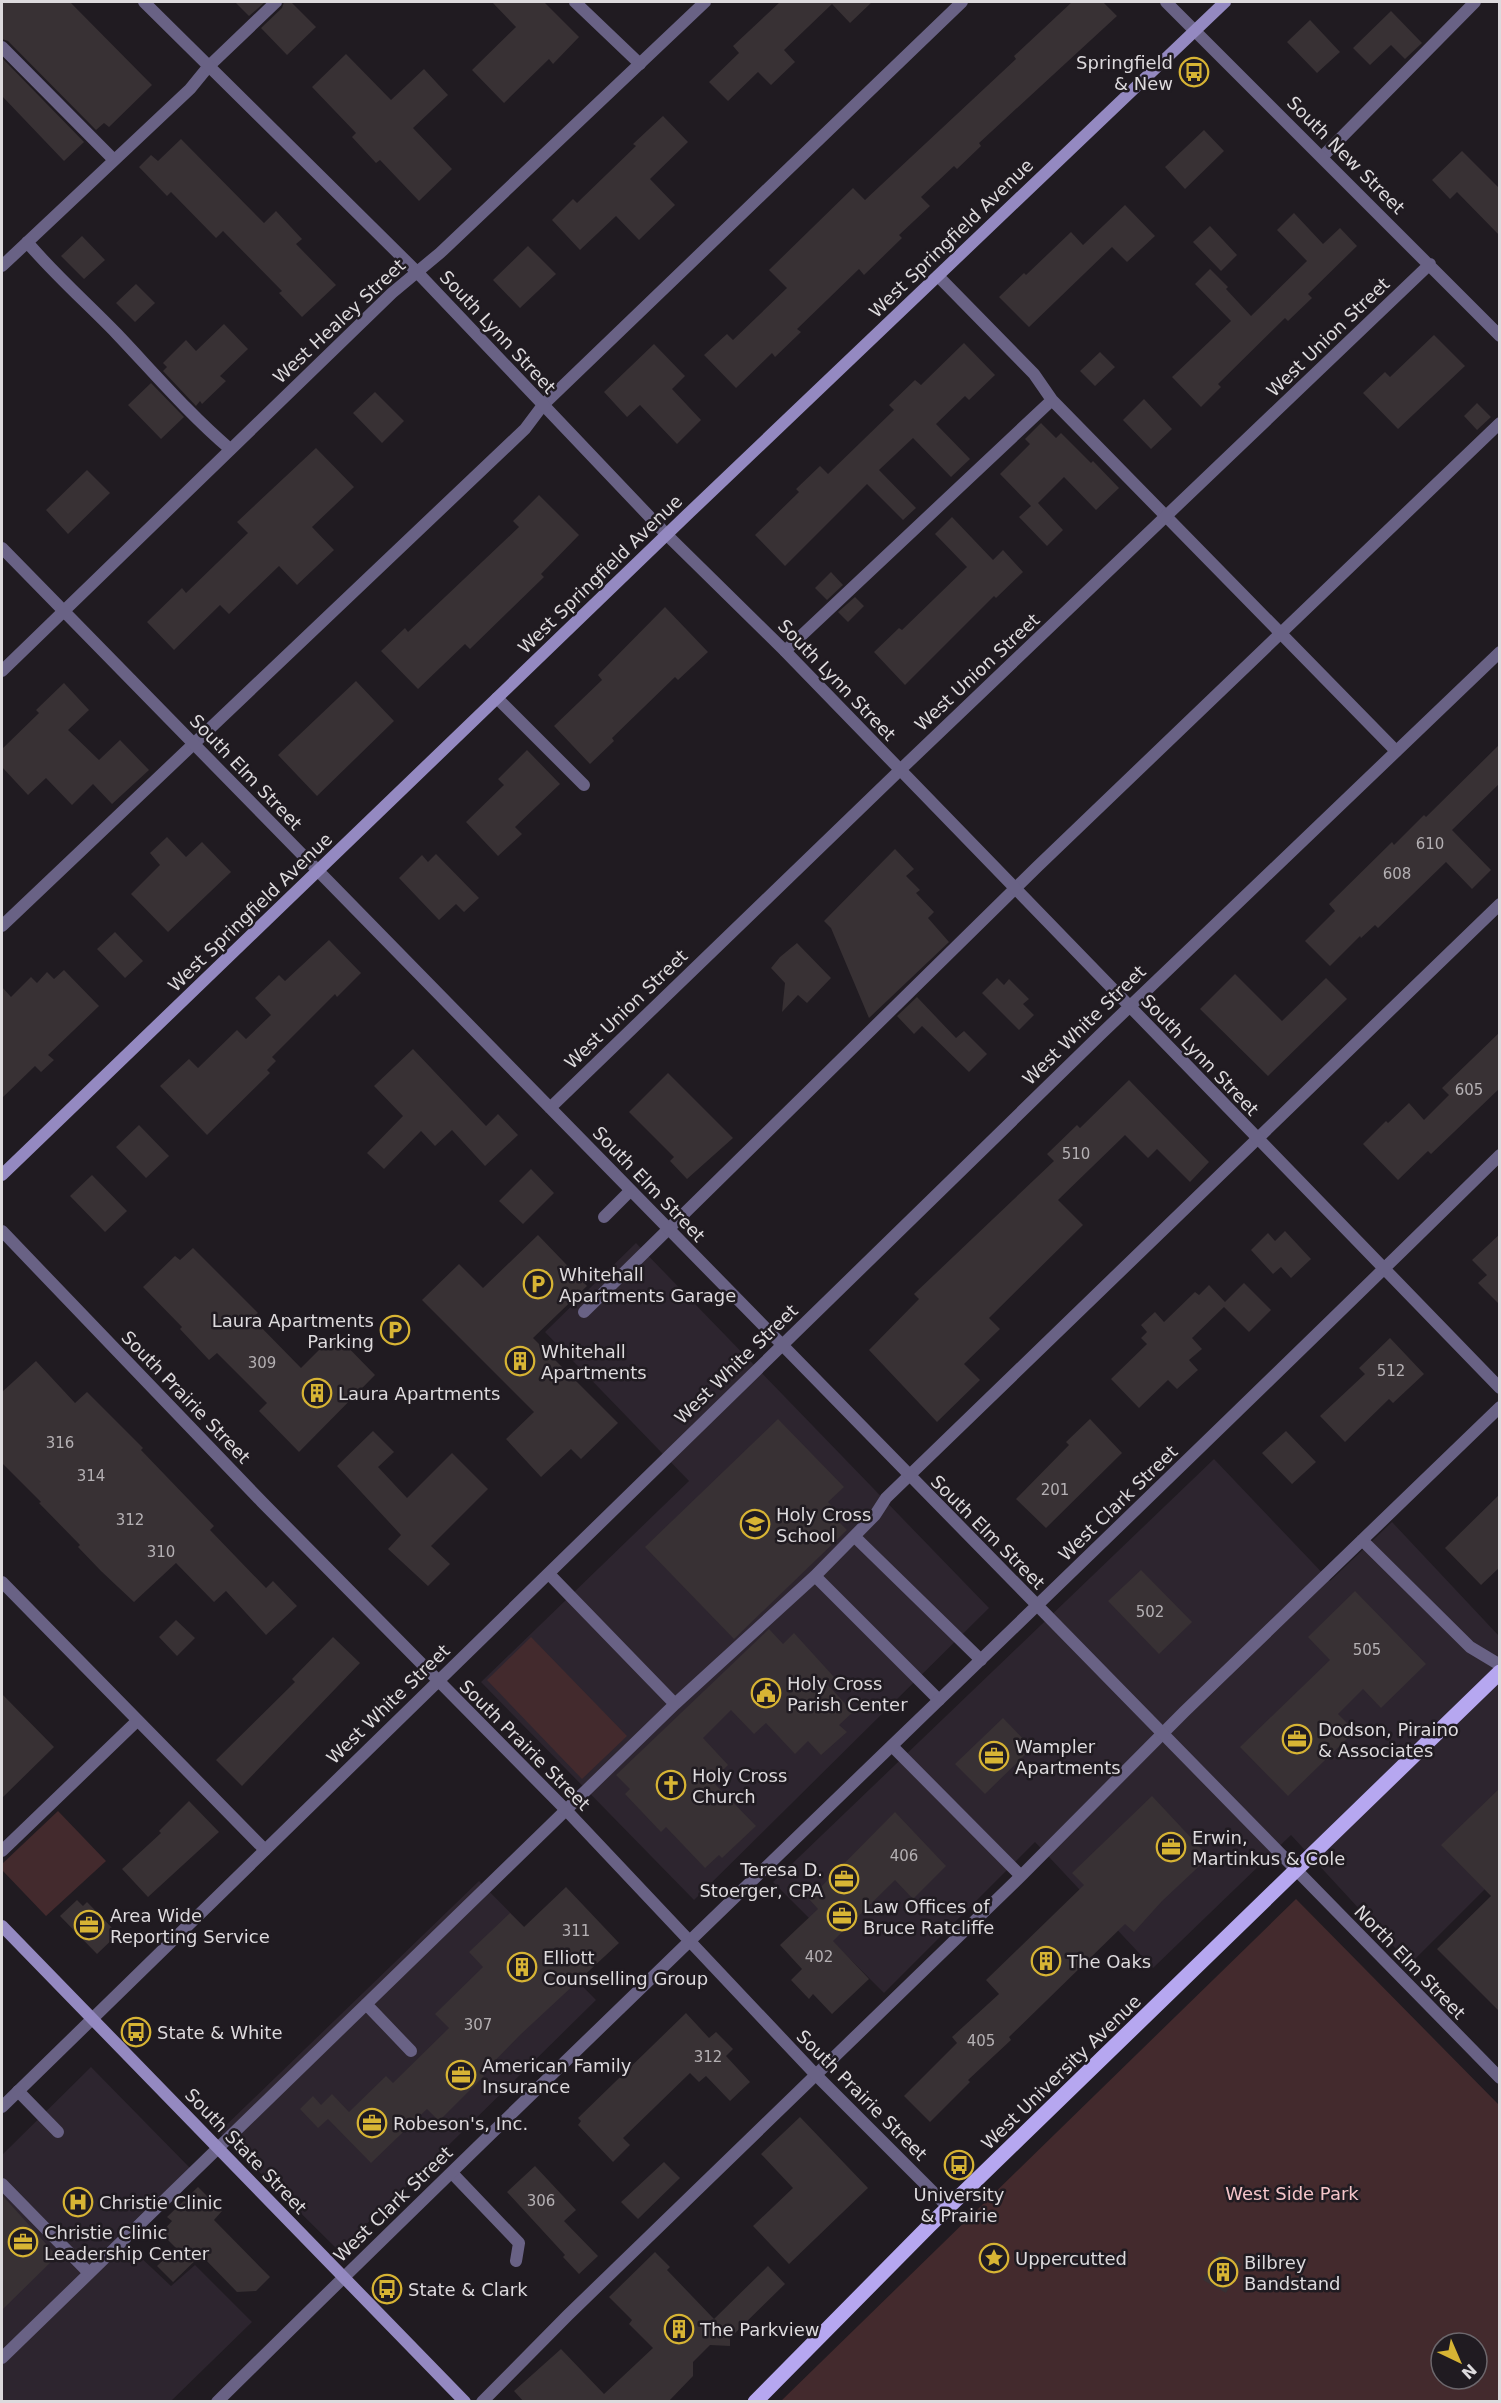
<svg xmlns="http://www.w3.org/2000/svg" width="1501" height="2403" font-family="'DejaVu Sans',sans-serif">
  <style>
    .built { fill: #2d252f }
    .green { fill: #432a2d; fill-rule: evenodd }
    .building { fill: #383134 }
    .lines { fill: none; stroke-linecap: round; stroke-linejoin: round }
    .service { stroke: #696285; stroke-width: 12 }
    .minor { stroke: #696285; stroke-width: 12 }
    .secondary { stroke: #9489c1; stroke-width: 12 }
    .primary { stroke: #b6a7f0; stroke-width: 15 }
    .labels { text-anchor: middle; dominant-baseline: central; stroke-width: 5; stroke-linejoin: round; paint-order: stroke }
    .number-label { font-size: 15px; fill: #b4b0b3 }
    .poi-label { font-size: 18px; fill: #dddadd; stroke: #201b21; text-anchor: start }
    .street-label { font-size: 18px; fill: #dddadd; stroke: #201b21 }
    .park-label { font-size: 18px; fill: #f5c5c9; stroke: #201b21 }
  </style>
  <rect width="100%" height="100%" fill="#201b21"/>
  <path class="built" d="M636,1243L989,1608L694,1900L481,1682L689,1481L545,1332Z
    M1214,1459L1330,1581L1392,1522L1499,1636V1875L1410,1964L1291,1835L1153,1968L1035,1842L884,1993L773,1882Z
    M479,1881L596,2000L395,2198L338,2250L219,2132Z
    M91,2067L190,2168L118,2236L171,2286L195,2265L252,2322L171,2401L2,2402V2155Z"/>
  <path class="green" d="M531,1637L627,1736L582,1779L487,1680Z
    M58,1811L106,1861L46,1916L2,1870V1864Z
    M1296,1899L1499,2105V2401L780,2402ZM1441,2343H1477V2379H1441Z"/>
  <path class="building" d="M2,2H70L152,85L109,127L104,123L96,130L8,41L2,39Z
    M235,2H265L249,16Z
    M284,2H291L316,27L287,55L261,28L282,8Z
    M492,2H544L579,37L553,64L549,59L504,103L472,70L516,27Z
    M780,2H872L850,23L832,4L784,50L795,62L771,85L758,72L728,101L709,82L739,53L733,46Z
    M1072,2H1103L1117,16L979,143L981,146L957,169L954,166L921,197L930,206L899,235L902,238L864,275L859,269L797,329L801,332L775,357L772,353L736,388L704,355L727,334L733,340L787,288L769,270L853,188L865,200L1016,59L1014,56Z
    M1391,11L1422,43L1405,59L1391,45L1370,65L1353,48Z
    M1310,20L1340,52L1317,73L1287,42Z
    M346,54L391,100L424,69L448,95L413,128L452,169L419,201L380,160L376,163L352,137L356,133L312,87Z
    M2,58L84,142L64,161L2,96Z
    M663,116L688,142L650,179L675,205L639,240L616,216L580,250L552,220L573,199L577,203L636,146L633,144Z
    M1204,130L1224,151L1185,189L1165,167Z
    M181,139L264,223L276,211L302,239L296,244L336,285L302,317L279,293L282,291L223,231L216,238L171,192L167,196L139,167L151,155L158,161Z
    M1462,151L1500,189V236L1457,192L1450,199L1432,180Z
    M1125,205L1155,236L1127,262L1112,247L1029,327L999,297L1024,273L1026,275L1071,232L1083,245Z
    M1294,213L1323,244L1340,228L1357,246L1308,294L1312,298L1288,321L1285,318L1218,384L1221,387L1201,407L1172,377L1231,321L1195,284L1210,269L1228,287L1226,289L1251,316L1307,261L1277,230Z
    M1210,226L1237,255L1221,271L1193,242Z
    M82,236L105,260L84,279L61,256Z
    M528,246L556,274L520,308L493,280Z
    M136,284L155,303L135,322L116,303Z
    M224,324L248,349L220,376L226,381L202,404L200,401L196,406L163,371L167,367L163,363L186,340L196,351Z
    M1434,335L1465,366L1398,429L1363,393L1385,372L1390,377Z
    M964,343L995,375L969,400L965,396L936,424L970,459L951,477L913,438L879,470L916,508L903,520L867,484L785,566L755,535L799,492L796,489L820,466L828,474L894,410L889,405L915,380L921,385Z
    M654,344L685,376L672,389L701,420L677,444L640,405L627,417L604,392Z
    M1100,352L1115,367L1095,386L1080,371Z
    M151,383L184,417L161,439L128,405Z
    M375,392L404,421L382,443L353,413Z
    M1144,399L1172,429L1151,449L1123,420Z
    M1477,403L1491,417L1477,430L1464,416Z
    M1041,423L1056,438L1061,433L1091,463L1093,461L1119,488L1096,510L1064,477L1038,503L1063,530L1047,546L1019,517L1031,506L1000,474L1030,444L1025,439Z
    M316,448L354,487L312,527L334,550L297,585L279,566L229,614L220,605L174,650L147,622L182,588L186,593L248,533L237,522Z
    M87,470L110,493L68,534L46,510Z
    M539,495L579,535L541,574L544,577L470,649L465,644L418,689L381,651L405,628L408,632L519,527L513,521Z
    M952,517L993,560L1003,550L1023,572L996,598L994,596L905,685L874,652L899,628L902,630L967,567L935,534Z
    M831,572L843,585L827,600L815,588Z
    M855,597L864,606L848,622L838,612Z
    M665,607L708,652L678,680L675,677L612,738L614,741L590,764L554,726L602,680L598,675Z
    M356,681L394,721L317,796L278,755Z
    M64,683L89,710L68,730L99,760L120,740L149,770L112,804L93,784L72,805L46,778L28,795L2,767V749L39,713L36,710Z
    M1500,744V783L1452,830L1491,870L1472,889L1446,862L1378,928L1375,925L1361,938L1360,936L1330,966L1305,941L1335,911L1329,904L1392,842L1394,845L1424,815L1426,817Z
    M527,750L560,784L515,827L522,834L498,856L466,822L504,785L498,779Z
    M167,837L186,857L202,842L231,872L168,932L131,894L160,865L150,853Z
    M895,849L914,869L906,876L920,890L916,893L934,912L928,918L949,942L869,1018L831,928L824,921Z
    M436,854L479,898L464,912L456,904L439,920L399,878L422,855L428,862Z
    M115,932L143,961L125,978L97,949Z
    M329,940L361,973L337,997L335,994L272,1057L276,1061L267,1070L270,1073L207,1135L160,1086L189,1059L198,1068L237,1030L246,1039L271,1015L255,998L279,975L285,981Z
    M797,943L831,978L807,1003L798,995L782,1012L785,983L771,968L780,957Z
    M64,970L99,1006L48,1055L54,1060L41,1072L35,1066L2,1098V987L11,997L31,977L37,983L47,972L54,979Z
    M1235,974L1282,1021L1326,978L1347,999L1268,1076L1200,1009Z
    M997,978L1004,985L1009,979L1029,999L1023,1004L1034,1015L1019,1030L982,993Z
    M917,997L956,1038L964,1031L987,1054L969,1072L922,1026L914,1034L897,1016Z
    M1500,1032V1088L1431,1154L1428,1151L1398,1180L1363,1144L1386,1121L1388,1123L1409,1103L1424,1120L1449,1095L1442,1088Z
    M413,1049L486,1126L498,1114L518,1135L485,1166L452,1130L435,1146L421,1131L384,1169L367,1153L403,1116L374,1086Z
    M668,1073L733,1138L687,1179L670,1161L674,1157L629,1112Z
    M1129,1080L1209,1162L1190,1182L1157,1149L1148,1158L1125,1135L1058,1200L1083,1225L989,1318L1000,1329L964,1364L980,1380L937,1422L869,1350L919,1299L914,1294L1054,1161L1047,1154L1077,1125L1080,1128Z
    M139,1125L169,1156L146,1178L116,1147Z
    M531,1169L554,1193L523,1224L499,1201Z
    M92,1175L127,1211L105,1232L70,1196Z
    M1285,1231L1311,1259L1291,1278L1281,1267L1273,1274L1251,1250L1268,1233L1275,1241Z
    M1500,1234V1305L1478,1283L1487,1275L1472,1260Z
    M538,1235L587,1286L533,1338L618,1423L581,1459L571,1449L541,1477L506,1439L534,1412L422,1300L459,1264L483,1288Z
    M193,1248L258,1313L252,1318L301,1368L335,1334L375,1375L299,1452L259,1411L267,1403L217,1353L209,1360L180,1329L182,1327L143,1287L175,1256L180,1260Z
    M1244,1283L1271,1310L1249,1332L1224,1307L1192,1338L1202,1349L1189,1360L1198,1370L1177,1389L1168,1380L1139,1408L1111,1379L1147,1344L1141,1338L1147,1332L1141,1325L1155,1312L1164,1322L1195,1292L1199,1295L1209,1285L1225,1302Z
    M1390,1338L1424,1374L1393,1403L1389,1399L1345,1442L1320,1416L1365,1374L1359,1368Z
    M36,1361L75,1403L87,1392L143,1448L141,1450L214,1526L210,1530L266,1588L273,1581L297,1606L266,1635L226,1591L214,1602L176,1563L134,1602L101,1571L78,1547L80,1545L39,1503L41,1502L2,1463V1392Z
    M778,1419L844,1487L828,1502L840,1514L835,1518L847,1530L734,1639L645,1547Z
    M1090,1419L1122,1453L1046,1528L1016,1499L1069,1445L1066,1442Z
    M373,1431L394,1452L378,1467L407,1498L452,1453L488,1489L431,1546L450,1564L428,1586L388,1549L401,1535L337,1466Z
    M1286,1431L1316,1462L1292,1484L1262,1453Z
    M1500,1494V1567L1481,1585L1445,1548Z
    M1141,1570L1192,1622L1159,1654L1108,1601Z
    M1355,1591L1426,1664L1381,1708L1363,1689L1338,1714L1355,1731L1288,1796L1240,1747L1330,1660L1308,1637Z
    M176,1620L195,1638L177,1656L159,1637Z
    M769,1629L783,1644L794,1633L834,1677L827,1684L853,1712L839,1725L847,1732L821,1755L808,1741L795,1754L766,1723L754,1734L731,1710L703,1738L728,1765L712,1781L756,1826L722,1858L719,1855L705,1868L666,1827L661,1832L625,1794L630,1789L616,1775Z
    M333,1637L360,1663L242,1786L216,1760L295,1682L292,1679Z
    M2,1694L54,1747L2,1798Z
    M1003,1718L1032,1748L985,1794L955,1764Z
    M1500,1788V2012L1437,1949L1491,1896L1441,1845Z
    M1152,1796L1209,1857L1162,1901L1134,1932L1125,1924L1009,2037L1011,2040L968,2080L970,2082L930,2122L904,2096L957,2043L952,2037L999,1994L986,1980L1084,1885L1072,1873Z
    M189,1801L219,1832L148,1897L122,1869L161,1833L159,1831Z
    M895,1812L946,1866L913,1899L895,1880L833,1941L869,1979L832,2014L813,1994L809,1999L791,1980L802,1969L780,1945L818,1909L809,1899Z
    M566,1887L619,1943L520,2035L482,2074L484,2076L439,2121L427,2109L371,2163L328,2119L318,2128L300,2109L313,2096L321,2105L332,2094L349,2112L386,2076L393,2083L449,2028L435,2014L483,1967L469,1952L510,1913L524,1927Z
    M77,1900L83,1906L87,1902L118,1934L97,1954L60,1916Z
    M686,2013L709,2038L716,2032L733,2049L726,2056L750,2082L730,2101L706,2076L699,2082L690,2073L623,2138L630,2145L613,2162L578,2125L581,2121L578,2118Z
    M800,2117L868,2188L789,2264L753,2226L793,2188L761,2154Z
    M664,2162L680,2178L638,2219L621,2202Z
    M535,2166L576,2210L564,2221L598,2256L579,2274L563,2257L565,2255L507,2192Z
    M198,2187L222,2211L214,2220L270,2277L256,2291L237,2292L201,2255L173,2282L157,2266L176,2248L161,2233L172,2221L167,2217Z
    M2,2195L57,2256L2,2310Z
    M1219,2251L1242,2264L1226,2293L1203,2280Z
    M655,2252L670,2267L667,2270L714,2319L768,2266L785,2284L730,2338V2346L710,2345L693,2362V2376L668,2402H524L514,2391L561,2349L604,2394L653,2348L629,2324L632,2320L609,2297Z"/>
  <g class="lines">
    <path class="service" d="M575,2L640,64
      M2,47L114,160
      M1322,157L1475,2
      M27,242C55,275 87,303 117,334C154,373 189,414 230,449
      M2,266L190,89L208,67L276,2
      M938,276L1034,374L1052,400L1396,751
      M785,651L1052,400
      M497,698L584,785
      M2,926L525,429L543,405L962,2
      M604,1217L630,1191
      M584,1312L1037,867L1500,423
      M855,1537L981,1660
      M1362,1540L1470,1647L1500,1665
      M549,1574L675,1704
      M815,1576L939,1700
      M2,1582L265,1850
      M892,1746L1021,1876
      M2,1851L137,1721
      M366,2004L411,2051
      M18,2091L58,2132
      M452,2173L519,2243L516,2261
      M2,2184L89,2273
      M2,2358L675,1704L815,1576L875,1515L886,1498L1500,904
      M482,2402L568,2315L1021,1876L1184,1712L1500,1407"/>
    <path class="minor" d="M144,2L417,272L667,535L785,651L1500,1388
      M1166,2L1500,336
      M2,548L1500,2078
      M2,671L392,293L440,253L705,2
      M550,1108L899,771L1430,264
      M2,1231L262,1502L566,1810L816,2075L948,2207
      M2,2107L1101,1034L1500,652
      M217,2402C641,1983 1075,1573 1500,1155"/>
    <path class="secondary" d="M2,1175L690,512L1225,2
      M2,1926L465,2402"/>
    <path class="primary" d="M755,2402L929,2226L1500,1672"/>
  </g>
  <defs>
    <g id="bus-ring" transform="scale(1.5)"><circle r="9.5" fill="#201b21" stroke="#d7b434" stroke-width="1.5"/><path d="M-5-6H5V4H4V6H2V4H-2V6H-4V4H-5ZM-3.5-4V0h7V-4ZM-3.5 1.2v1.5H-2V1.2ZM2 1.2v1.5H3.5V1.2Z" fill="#d7b434"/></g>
    <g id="parking-ring" transform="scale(1.5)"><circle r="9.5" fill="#201b21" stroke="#d7b434" stroke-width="1.5"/><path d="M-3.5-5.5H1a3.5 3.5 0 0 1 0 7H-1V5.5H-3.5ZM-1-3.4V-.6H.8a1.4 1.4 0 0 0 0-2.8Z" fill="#d7b434"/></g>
    <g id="building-ring" transform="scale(1.5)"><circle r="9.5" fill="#201b21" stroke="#d7b434" stroke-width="1.5"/><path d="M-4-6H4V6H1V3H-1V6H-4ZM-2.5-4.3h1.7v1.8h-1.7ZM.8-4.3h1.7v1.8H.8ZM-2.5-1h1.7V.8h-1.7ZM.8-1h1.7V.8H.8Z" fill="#d7b434"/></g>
    <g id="school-ring" transform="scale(1.5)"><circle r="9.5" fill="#201b21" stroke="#d7b434" stroke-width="1.5"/><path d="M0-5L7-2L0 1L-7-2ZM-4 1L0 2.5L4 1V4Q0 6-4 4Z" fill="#d7b434"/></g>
    <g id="civic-ring" transform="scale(1.5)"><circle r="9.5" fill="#201b21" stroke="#d7b434" stroke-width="1.5"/><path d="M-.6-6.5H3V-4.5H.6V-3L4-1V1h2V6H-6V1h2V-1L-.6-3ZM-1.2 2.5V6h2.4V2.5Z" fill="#d7b434"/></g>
    <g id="office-ring" transform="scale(1.5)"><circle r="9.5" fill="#201b21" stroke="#d7b434" stroke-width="1.5"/><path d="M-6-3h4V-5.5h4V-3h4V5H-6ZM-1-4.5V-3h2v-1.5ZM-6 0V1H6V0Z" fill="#d7b434"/></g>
    <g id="church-ring" transform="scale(1.5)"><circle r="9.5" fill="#201b21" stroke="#d7b434" stroke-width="1.5"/><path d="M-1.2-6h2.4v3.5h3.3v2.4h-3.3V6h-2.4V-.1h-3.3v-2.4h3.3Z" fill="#d7b434"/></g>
    <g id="hospital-ring" transform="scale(1.5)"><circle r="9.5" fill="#201b21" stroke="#d7b434" stroke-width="1.5"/><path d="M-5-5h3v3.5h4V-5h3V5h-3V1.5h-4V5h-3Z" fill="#d7b434"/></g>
    <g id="sight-ring" transform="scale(1.5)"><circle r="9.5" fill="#201b21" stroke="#d7b434" stroke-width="1.5"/><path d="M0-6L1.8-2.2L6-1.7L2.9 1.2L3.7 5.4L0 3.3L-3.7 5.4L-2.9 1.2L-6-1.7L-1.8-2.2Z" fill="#d7b434"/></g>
  </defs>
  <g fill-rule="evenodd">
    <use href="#bus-ring" x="1194" y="72"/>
    <use href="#parking-ring" x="538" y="1284"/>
    <use href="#parking-ring" x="395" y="1330"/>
    <use href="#building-ring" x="520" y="1361"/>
    <use href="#building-ring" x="317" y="1393"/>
    <use href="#school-ring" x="755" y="1524"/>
    <use href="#civic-ring" x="766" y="1693"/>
    <use href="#office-ring" x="1297" y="1739"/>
    <use href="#office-ring" x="994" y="1756"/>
    <use href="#church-ring" x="671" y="1785"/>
    <use href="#office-ring" x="1171" y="1847"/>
    <use href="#office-ring" x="844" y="1879"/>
    <use href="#office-ring" x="842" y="1916"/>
    <use href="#office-ring" x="89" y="1925"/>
    <use href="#building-ring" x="1046" y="1961"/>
    <use href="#building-ring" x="522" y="1967"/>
    <use href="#bus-ring" x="136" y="2032"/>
    <use href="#office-ring" x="461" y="2075"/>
    <use href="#office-ring" x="372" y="2123"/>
    <use href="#bus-ring" x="959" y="2165"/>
    <use href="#hospital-ring" x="78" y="2202"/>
    <use href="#office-ring" x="23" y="2242"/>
    <use href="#sight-ring" x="994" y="2258"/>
    <use href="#building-ring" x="1223" y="2272"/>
    <use href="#bus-ring" x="387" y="2289"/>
    <use href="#building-ring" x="679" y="2329"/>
  </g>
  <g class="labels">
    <g class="number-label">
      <text x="1430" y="844">610</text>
      <text x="1397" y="874">608</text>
      <text x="1469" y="1090">605</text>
      <text x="1076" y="1154">510</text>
      <text x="262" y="1363">309</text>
      <text x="1391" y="1371">512</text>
      <text x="60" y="1443">316</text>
      <text x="91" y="1476">314</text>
      <text x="1055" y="1490">201</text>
      <text x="130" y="1520">312</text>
      <text x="161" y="1552">310</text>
      <text x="1150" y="1612">502</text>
      <text x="1367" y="1650">505</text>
      <text x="904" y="1856">406</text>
      <text x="576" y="1931">311</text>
      <text x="819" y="1957">402</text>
      <text x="478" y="2025">307</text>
      <text x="981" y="2041">405</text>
      <text x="708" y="2057">312</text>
      <text x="541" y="2201">306</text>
    </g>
    <g class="poi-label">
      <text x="1173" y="62" text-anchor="end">Springfield<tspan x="1173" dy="21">&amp; New</tspan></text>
      <text x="559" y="1274">Whitehall<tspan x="559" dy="21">Apartments Garage</tspan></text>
      <text x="374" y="1320" text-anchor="end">Laura Apartments<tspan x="374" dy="21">Parking</tspan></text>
      <text x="541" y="1351">Whitehall<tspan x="541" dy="21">Apartments</tspan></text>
      <text x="338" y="1393">Laura Apartments</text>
      <text x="776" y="1514">Holy Cross<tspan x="776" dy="21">School</tspan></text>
      <text x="787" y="1683">Holy Cross<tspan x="787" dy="21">Parish Center</tspan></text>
      <text x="1318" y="1729">Dodson, Piraino<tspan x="1318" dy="21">&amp; Associates</tspan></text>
      <text x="1015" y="1746">Wampler<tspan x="1015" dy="21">Apartments</tspan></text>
      <text x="692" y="1775">Holy Cross<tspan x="692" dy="21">Church</tspan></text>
      <text x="1192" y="1837">Erwin,<tspan x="1192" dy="21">Martinkus &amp; Cole</tspan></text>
      <text x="823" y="1869" text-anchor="end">Teresa D.<tspan x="823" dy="21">Stoerger, CPA</tspan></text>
      <text x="863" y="1906">Law Offices of<tspan x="863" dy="21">Bruce Ratcliffe</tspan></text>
      <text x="110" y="1915">Area Wide<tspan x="110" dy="21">Reporting Service</tspan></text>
      <text x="543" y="1957">Elliott<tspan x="543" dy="21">Counselling Group</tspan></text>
      <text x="1067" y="1961">The Oaks</text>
      <text x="157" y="2032">State &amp; White</text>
      <text x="482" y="2065">American Family<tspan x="482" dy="21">Insurance</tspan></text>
      <text x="393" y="2123">Robeson's, Inc.</text>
      <text x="959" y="2194" text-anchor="middle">University<tspan x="959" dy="21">&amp; Prairie</tspan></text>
      <text x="99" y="2202">Christie Clinic</text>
      <text x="44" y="2232">Christie Clinic<tspan x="44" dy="21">Leadership Center</tspan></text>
      <text x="1015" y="2258">Uppercutted</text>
      <text x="1244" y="2262">Bilbrey<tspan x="1244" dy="21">Bandstand</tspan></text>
      <text x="408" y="2289">State &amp; Clark</text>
      <text x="700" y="2329">The Parkview</text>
    </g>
    <g class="street-label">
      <text transform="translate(1346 155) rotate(45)">South New Street</text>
      <text transform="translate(951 238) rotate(-44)">West Springfield Avenue</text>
      <text transform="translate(339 321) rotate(-43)">West Healey Street</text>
      <text transform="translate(498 332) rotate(47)">South Lynn Street</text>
      <text transform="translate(1328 337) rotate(-44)">West Union Street</text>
      <text transform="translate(600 574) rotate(-44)">West Springfield Avenue</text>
      <text transform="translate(977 672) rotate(-43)">West Union Street</text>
      <text transform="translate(837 680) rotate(46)">South Lynn Street</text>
      <text transform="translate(246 772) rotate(46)">South Elm Street</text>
      <text transform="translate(250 912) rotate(-44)">West Springfield Avenue</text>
      <text transform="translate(626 1009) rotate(-44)">West Union Street</text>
      <text transform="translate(1084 1025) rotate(-44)">West White Street</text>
      <text transform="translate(1200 1055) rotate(46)">South Lynn Street</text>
      <text transform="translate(649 1184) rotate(46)">South Elm Street</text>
      <text transform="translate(736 1364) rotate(-44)">West White Street</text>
      <text transform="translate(186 1397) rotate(46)">South Prairie Street</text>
      <text transform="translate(1118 1503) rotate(-44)">West Clark Street</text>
      <text transform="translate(988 1532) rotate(45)">South Elm Street</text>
      <text transform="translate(388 1704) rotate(-44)">West White Street</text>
      <text transform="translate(525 1745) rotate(45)">South Prairie Street</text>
      <text transform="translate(1410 1962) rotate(46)">North Elm Street</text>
      <text transform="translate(1061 2072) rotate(-44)">West University Avenue</text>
      <text transform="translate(862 2095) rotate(45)">South Prairie Street</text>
      <text transform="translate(246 2151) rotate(46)">South State Street</text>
      <text transform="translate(393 2204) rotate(-44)">West Clark Street</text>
    </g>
    <g class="park-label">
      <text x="1292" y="2193">West Side Park</text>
    </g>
  </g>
  <rect width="1501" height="2403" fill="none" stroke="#dddadd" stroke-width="6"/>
  <g transform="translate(1459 2361) rotate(136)"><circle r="28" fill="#201b21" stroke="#6c676c" stroke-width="1.5"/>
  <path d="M0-4.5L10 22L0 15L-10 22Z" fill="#d7b434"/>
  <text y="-9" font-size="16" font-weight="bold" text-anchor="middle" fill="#dddadd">N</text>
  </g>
</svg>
